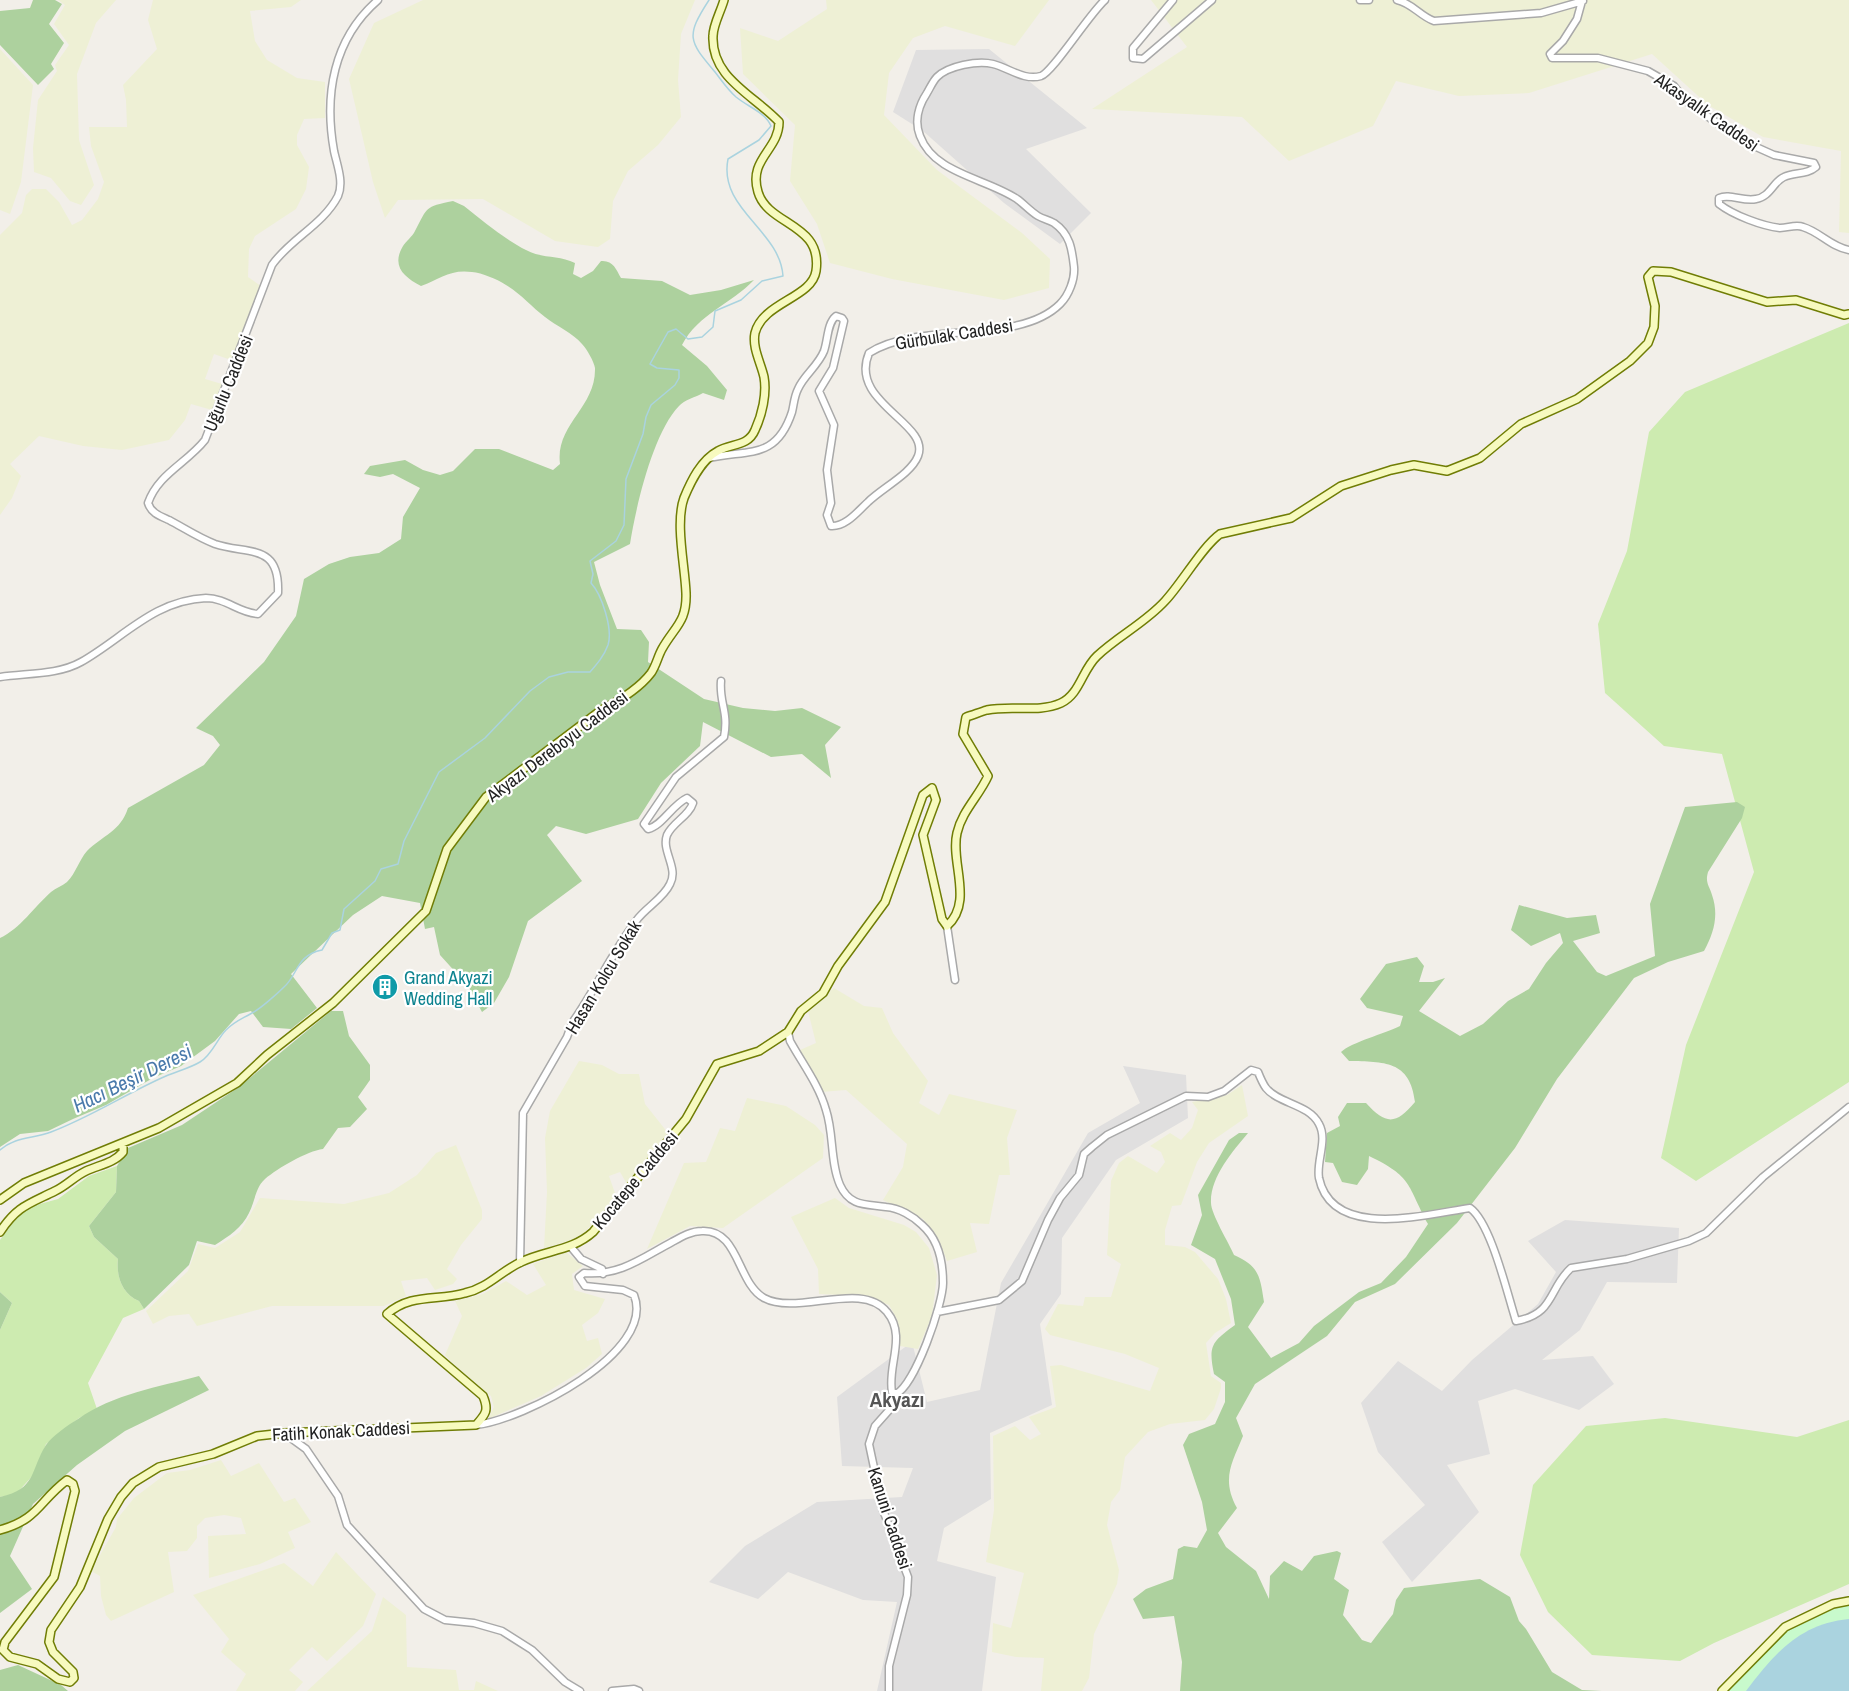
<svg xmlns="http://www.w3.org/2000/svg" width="1849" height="1691" font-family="'Archivo Narrow',sans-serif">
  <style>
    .residential { fill: #e0dfdf }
    .farmland { fill: #eef0d5 }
    .grass { fill: #cdebb0 }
    .forest { fill: #add19e }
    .park { fill: #c8facc }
    .water { fill: #aad3df }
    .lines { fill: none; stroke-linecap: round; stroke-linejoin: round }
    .stream { stroke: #aad3df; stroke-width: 1.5 }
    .tertiary-casing { stroke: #a9a9a9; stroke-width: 9 }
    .secondary-casing { stroke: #707d05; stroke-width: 10 }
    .tertiary { stroke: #fff; stroke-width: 6 }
    .secondary { stroke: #f7fabf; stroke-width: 7 }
    .labels { text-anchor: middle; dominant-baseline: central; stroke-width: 4.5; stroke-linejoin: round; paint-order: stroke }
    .street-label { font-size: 18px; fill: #222; stroke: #fff }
    .culture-label { font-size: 18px; fill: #0d838f; stroke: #fff; text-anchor: start }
    .water-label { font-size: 20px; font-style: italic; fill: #4a7aab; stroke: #fff }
    .quarter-label { font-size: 21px; font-weight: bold; fill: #555; stroke: #fff }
  </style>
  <rect width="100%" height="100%" fill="#f2efe9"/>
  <path class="residential" d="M989,49L1087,128L1026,149L1091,213L1060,244L1004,203L923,131L893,112L916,50Z
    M1123,1066L1186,1075L1188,1118L1116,1160L1062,1238L1061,1294L1040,1324L1052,1405L990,1433L991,1499L944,1528L937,1561L996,1577L982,1691H877L897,1602L863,1600L788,1572L758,1599L709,1582L745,1546L817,1502L902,1497L913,1468L842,1466L837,1397L912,1342L927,1402L980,1390L1001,1283L1088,1133L1140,1103Z
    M1565,1220L1679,1228L1677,1283L1607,1282L1580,1330L1542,1360L1593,1356L1614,1384L1579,1410L1515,1389L1478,1401L1490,1454L1447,1465L1479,1512L1412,1582L1382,1542L1425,1505L1378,1452L1361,1403L1398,1361L1442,1391L1472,1360L1538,1304L1556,1272L1528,1241Z"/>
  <path class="farmland" d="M58,0H116L96,23L77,74L79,140L94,185L81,205L70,201L51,178L34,172L33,148L38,100L57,71L55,65L69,45L54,24L65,5Z
    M153,0H301L291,7L250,11L255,41L267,60L297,78L325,82V118L304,119L297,135V145L309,167L306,189L296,209L255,236L249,249L248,277L261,286L247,328L231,360L214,354L205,379L222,384L212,410L191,404L185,420L169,440L122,450L83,446L39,436L10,464L21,476L12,498L0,515V235L22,213L26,195L32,189H46L59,202L72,225L82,220L98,199L104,182L91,146L89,127H127L126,100L123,85L157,49L148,20Z
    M423,0H695L681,34L678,80L681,117L658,145L628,171L613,201L610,239L598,247L555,241L483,199L398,200L385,218L373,182L349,79L374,23Z
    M826,0H1049L1015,46L945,26L913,38L889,73L884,115L937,170L1022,233L1050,259L1049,288L1004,300L892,279L830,263L817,224L790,181L795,125L743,74L740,28L778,41L827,9Z
    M1151,0H1849V233L1839,232L1841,151L1763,137L1708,105L1652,54L1529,93L1459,96L1396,81L1373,126L1289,161L1242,117L1092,109L1187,47Z
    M0,49L33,85L21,182L10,214L0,210Z
    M834,988L864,1006L882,1008L893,1033L928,1081L919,1103L939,1115L949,1094L1017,1110L1007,1138L1010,1175H999L989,1224L970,1223L977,1252L947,1261L938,1238L923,1219L883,1200L903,1167L907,1144L846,1090L821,1092L800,1050L816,1043L808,1011Z
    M579,1061L602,1065L619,1074H639L645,1104L668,1133L627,1184L620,1172L609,1176L616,1196L580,1238L544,1248L547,1192L545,1138L550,1111Z
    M1242,1085L1248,1116L1209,1143L1197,1162L1181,1205L1172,1206L1165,1230V1245L1185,1247L1195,1252L1218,1279L1226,1299L1231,1323L1215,1333L1206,1343L1211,1376L1221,1383V1388L1214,1409L1205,1420L1170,1424L1148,1432L1125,1457L1120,1490L1111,1502L1107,1525L1119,1570L1117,1584L1094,1634L1089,1678L1082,1691H1041L1044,1658L1016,1657L992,1652L993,1623L1011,1628L1024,1573L986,1562L994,1510L993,1436L1015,1426L1030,1440L1041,1434L1029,1417L1056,1407L1050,1366L1061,1365L1150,1391L1159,1368L1125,1354L1050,1335L1045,1329L1058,1304L1083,1306L1085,1297H1111L1121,1264L1107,1255L1111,1181L1119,1163L1128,1156L1157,1173L1165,1162L1161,1152L1150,1146L1170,1133L1181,1140L1192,1128L1198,1110L1192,1102L1227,1095Z
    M747,1098L786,1106L815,1125L824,1135L823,1158L723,1228L690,1226L647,1249L684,1163L706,1162L720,1128L735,1131Z
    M456,1145L482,1210V1219L461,1245L447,1269L457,1279L453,1284L435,1290L427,1278L401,1281L406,1296L384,1306H272L197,1326L189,1314L169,1316L153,1324L146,1311L188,1271L198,1244L215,1248L240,1232L260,1198L344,1204L389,1193L417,1175L436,1153Z
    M835,1198L849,1208L904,1225L916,1232L929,1248L937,1275L932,1316L918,1349L900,1346L897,1319L889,1305L865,1296L819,1294L818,1269L791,1217Z
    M566,1252L583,1266L572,1274L574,1290L605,1299L598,1313L582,1325L587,1341L598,1338L602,1354L586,1368L541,1396L488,1419L494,1407L491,1396L471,1382L445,1355L462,1316L455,1301L483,1294L506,1281L527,1295L546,1285L533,1264Z
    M221,1460L231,1476L259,1463L284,1502L295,1498L311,1522L288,1532L295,1548L260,1564L209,1578L208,1536L246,1534L241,1518L224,1515L205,1518L197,1526V1538L187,1551L168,1552L174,1592L111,1621L106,1615L101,1596L100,1576L91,1571L116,1527L117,1519L134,1498L167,1473L190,1470Z
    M336,1552L376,1594L363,1626L327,1661L312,1647L289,1670L303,1682L295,1691H236L246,1674L221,1652L229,1639L193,1595L284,1563L313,1586Z
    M383,1597L406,1615L407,1667L456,1670L459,1690H474L476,1681L498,1691H307L372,1631Z"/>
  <path class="grass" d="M1849,323V1082L1696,1181L1661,1158L1686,1045L1754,872L1722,754L1664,746L1605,693L1598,624L1627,551L1649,432L1685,392Z
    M117,1166L116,1192L89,1226L94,1237L118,1259C116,1276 122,1294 139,1301L144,1309L123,1318L88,1383L97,1409L79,1418L46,1444L36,1472L16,1494L0,1497V1330L12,1303L0,1292V1240L14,1221L29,1207L58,1199L89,1176Z
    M1665,1418L1797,1437L1849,1420V1584L1714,1643L1680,1661L1592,1655L1548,1612L1520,1555L1533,1485L1586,1426Z"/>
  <path class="forest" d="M33,0H55L62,4L49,24L64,43L51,64L54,69L38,85L0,45V11L30,8Z
    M453,201L464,206C483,221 504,239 526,250C543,259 559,255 575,263L573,274L581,278L593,271L601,261C613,260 616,269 621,278L662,281L690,295L721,290L754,280C731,304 698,314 682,345L707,366L727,390L724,400L703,393C696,397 684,400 679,406C653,433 636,506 630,544L594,562L600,585L617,629L641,630L649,642L648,662L704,699L743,708L775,711L802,708L841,727L825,745L831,778L802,754L771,757L703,722L700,746L661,783L638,819L586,834L556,826L547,835L582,881L528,921L509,977L494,1003L482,1012L468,986L440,955L434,927L425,929L420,903L382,896L353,915L291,974L317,1008L291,1029L263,1027L251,1011L239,1014L215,1041L181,1066L153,1078L106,1105L73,1119L48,1131L20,1134L0,1147V938C20,929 35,906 51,892C56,888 62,886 67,882C76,873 79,860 87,851C102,836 121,831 128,808L204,765L220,745L213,736L196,728L264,662L296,616L304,579L329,564L350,557L379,553L401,539L403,517L420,488L393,474L380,477L364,474L370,466L405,460L423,470L440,475L453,471L475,449H499L553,470L560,464C555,424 596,408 595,368C594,362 587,349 582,344C573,333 556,326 545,317C532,307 520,293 506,285C497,279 482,273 472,272C450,269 440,279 421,286C404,277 391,266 403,246C406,241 412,237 415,231C428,207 424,207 453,201Z
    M1737,802L1745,807L1742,818L1708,872C1705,883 1709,885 1712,895C1719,915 1714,933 1704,951L1668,962L1634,978L1557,1079L1515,1148L1457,1223L1395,1284L1355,1302L1327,1336L1255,1384L1236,1418L1243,1436C1232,1463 1221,1479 1237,1508L1218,1533L1226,1547L1256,1571L1269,1599L1270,1576L1284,1561L1302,1571L1314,1556L1337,1551L1341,1553L1334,1579L1349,1590L1343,1615L1362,1640L1371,1643L1393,1614L1396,1600L1404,1588L1480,1579L1510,1597L1519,1621L1526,1629L1552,1672L1582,1690L1602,1691H1180L1182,1662L1174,1616L1143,1619L1133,1599L1146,1589L1173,1579L1178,1549L1184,1546L1197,1548L1207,1530L1202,1502L1183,1445L1189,1434L1215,1424L1225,1402V1382L1214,1374C1208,1345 1212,1342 1235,1325L1231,1299L1215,1259L1191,1245L1202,1215L1198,1195L1229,1140L1239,1133H1248C1233,1151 1210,1177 1211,1203C1211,1214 1229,1243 1234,1255C1259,1266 1260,1276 1264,1302L1248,1327L1271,1358L1299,1343L1314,1326L1359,1292L1381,1283L1406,1257L1428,1224C1407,1185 1413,1177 1369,1156L1368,1169L1357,1185L1342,1182L1333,1163L1325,1162L1327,1133L1340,1126L1338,1117L1347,1103H1366C1386,1125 1396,1125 1415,1102C1410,1060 1384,1062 1349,1061L1341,1052C1352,1042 1384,1034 1400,1026L1403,1016L1367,1008L1360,999L1386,964L1417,957L1424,966L1419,982H1433L1445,978L1419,1011L1460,1036L1483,1024L1508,1001L1529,989L1546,963L1563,943L1560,933L1531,946L1511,930L1519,905L1567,918L1596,915L1600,933L1573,941L1597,972L1606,976L1655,956L1650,904L1685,807Z
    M331,1011H343L349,1036L370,1065V1080L358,1097L367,1109L350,1127L338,1128L323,1149C307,1151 278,1168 265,1179C255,1188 255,1202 249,1213C242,1228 229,1236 215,1245L197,1241L189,1265L144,1309L139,1301C122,1294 116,1276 118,1259L94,1237L89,1226L116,1192L117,1166L128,1148L182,1125L239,1087Z
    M0,1292L12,1303L0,1330Z
    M199,1376L209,1390L125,1431L77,1465L33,1504L10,1556L32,1589L0,1613V1497C37,1489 30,1470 46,1445C52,1436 68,1425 78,1419C113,1394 159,1387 199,1376Z
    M18,1665L61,1685L68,1691H0V1670Z"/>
  <path class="park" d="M1849,1601V1691H1722L1785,1627Z"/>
  <path class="water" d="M1849,1619V1691H1746C1774,1654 1799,1624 1849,1619Z"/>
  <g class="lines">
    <path class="stream" d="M0,1150C16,1136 33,1139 51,1132C91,1117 127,1093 166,1076C178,1071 190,1068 200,1062C212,1055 217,1039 226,1030C235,1021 242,1019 252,1013C260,1009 277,994 284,987C298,975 296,955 322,950L332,933L340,930L344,909L375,881L381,869L398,864L404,841L439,772L485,738L530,691L549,677L568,672H590C597,664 604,656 608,645C613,629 602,595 591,583L593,574L590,561L616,541L624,525L626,479L643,434L646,417L651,405L675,385L679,378V370L657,368L650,364L668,332L676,329L688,339L702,337L713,327L715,311L741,300L762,281L783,276C780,230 718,209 728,159L759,140L771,126C765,112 748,107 736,97C728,90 722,81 715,72C689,41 685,37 709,0"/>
    <g class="tertiary-casing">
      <path id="tertiary" d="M1173,0L1133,48V58L1143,59L1212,0
        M1360,0H1369
        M1397,0C1412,3 1420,16 1434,21L1541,13L1583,1
        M1582,1L1577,19L1563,41L1550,54L1552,58H1598L1648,71L1674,86L1688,103L1745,142L1774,155L1814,163L1816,167C1807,175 1794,172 1784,177C1773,182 1770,197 1756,199C1743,202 1730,193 1719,198V204C1733,215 1762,226 1780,228C1788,228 1796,224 1803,227C1820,232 1831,247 1849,250
        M709,458C747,449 776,461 792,412C794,404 794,397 798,389C804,375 818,366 824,351C828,340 827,323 836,316L842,318L844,321L833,368L819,391L834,425L827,470L831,503L827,515L831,526C846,527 858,511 868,502C882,488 911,474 918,456C931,423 848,403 869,353C920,320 1018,346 1060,304C1069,295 1075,279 1074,267C1072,249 1070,234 1054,223C1049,220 1043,219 1038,216C1030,211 1024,204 1017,199C986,178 934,174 920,136C914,121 919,105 927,93C930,88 933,81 937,77C948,66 978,60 993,64C1009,68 1024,81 1041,76C1053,72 1089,14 1105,0
        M0,677C26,673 58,675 81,662C122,639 154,600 206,598C226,598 239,613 258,614L278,593C280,543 249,555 215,544C199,538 184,528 169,520C160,516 151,513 148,503C158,474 187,463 205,440L272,265C290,239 323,225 338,196C344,182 337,165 334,151C324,95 333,39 378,0
        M947,926L955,980
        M788,1032L790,1041C802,1063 819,1085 826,1110C834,1134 830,1162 840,1185C850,1207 866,1204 886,1207C899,1208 913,1216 922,1225C938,1239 943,1262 943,1283C943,1304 915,1385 896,1394
        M571,1247L581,1259L602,1269L603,1274
        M520,1263L523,1113L567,1037L572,1023C595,990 612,953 636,921C645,908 663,899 670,884C679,868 661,851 667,835C673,822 689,816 693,803L687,798C672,805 662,826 648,829L644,824L676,777L724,737C729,712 719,703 721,681
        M937,1312L999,1300L1022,1281L1048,1220L1060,1198L1079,1175L1084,1154L1092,1147L1107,1135L1186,1096L1208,1097L1224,1091L1251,1070L1258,1072C1260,1077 1263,1084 1266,1088C1279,1104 1309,1104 1319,1124C1328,1140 1316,1161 1319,1178C1332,1241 1427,1214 1470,1208C1491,1223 1507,1293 1516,1321C1555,1314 1548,1289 1571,1268L1627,1259L1689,1241L1706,1233L1763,1177L1849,1107
        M476,1425C522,1420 657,1353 634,1295L623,1290L585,1286L579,1277L584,1273C620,1276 642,1258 672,1242C681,1237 691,1231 702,1231C739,1229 737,1283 764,1298C797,1316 862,1280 887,1312C907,1336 887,1366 892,1392L896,1394
        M284,1433L306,1449L338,1496L347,1525L424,1609L445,1620L474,1623L502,1631L532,1650L565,1682L580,1691
        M612,1691L634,1689L639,1691
        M889,1691V1666L907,1595L908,1577L883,1510L869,1444L875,1426L891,1408L896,1394"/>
    </g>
    <g class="secondary-casing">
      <path id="secondary" d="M0,1200L24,1183L159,1128L237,1083L267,1055L333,1003L426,911L447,849L486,797L600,711C617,702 639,689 651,673C656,666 658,656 662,649C675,626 687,622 686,593C685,566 675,523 684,498C691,481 701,460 718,451C731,443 748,447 755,430C762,415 767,394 764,377C761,363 752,348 755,333C763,302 812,298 816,271C823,223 768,226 758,192C748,159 779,150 779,122C754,95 711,78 713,36C713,25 721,11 724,0
        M0,1232C17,1206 29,1204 55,1191C66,1186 75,1176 86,1171C99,1165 114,1163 123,1152V1144
        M0,1530C39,1519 38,1502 67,1480L73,1484L75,1491L54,1577L5,1642L3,1650L10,1657L37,1664L58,1679L70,1682L74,1678L73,1672L53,1652L49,1642L51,1630L80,1587L108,1519L121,1497L133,1483L159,1467L213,1454L257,1436L284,1433L476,1425C486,1414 489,1410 483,1396L387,1314C411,1293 437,1301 465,1293C488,1288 501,1271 521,1262C546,1250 572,1251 593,1232L686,1119L717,1064L759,1051L788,1032L801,1011L823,993L838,966L885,902L923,795L932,788L936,800L923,835L942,919L947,926C974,902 950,862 957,833C962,811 979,796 988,776L963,734L966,717C973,715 980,712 987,710C1011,705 1039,713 1061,703C1080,694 1082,670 1097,656C1118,636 1145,623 1165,601C1182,583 1202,547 1220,534L1291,518L1341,486L1391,470L1414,465L1447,471L1480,458L1521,424L1577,399L1630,361L1648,343L1654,327L1655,306L1648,277L1653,271L1671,272L1767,302L1796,300L1844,315L1849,314
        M1722,1691L1785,1627L1833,1604L1849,1601"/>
    </g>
    <use href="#tertiary" class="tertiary"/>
    <use href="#secondary" class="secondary"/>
  </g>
  <defs>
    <g id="building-disc" transform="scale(1.35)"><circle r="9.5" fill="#0f9aa8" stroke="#fff"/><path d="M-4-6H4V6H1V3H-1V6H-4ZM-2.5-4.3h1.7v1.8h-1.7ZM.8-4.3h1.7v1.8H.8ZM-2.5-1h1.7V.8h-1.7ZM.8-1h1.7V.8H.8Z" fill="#fff"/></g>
  </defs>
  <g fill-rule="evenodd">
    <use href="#building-disc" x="385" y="987"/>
  </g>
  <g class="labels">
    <g class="street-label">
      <text transform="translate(1707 112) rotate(35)">Akasyalık Caddesi</text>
      <text transform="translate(954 334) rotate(-9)">Gürbulak Caddesi</text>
      <text transform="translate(228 383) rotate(-68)">Uğurlu Caddesi</text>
      <text transform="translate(557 746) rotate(-37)">Akyazı Dereboyu Caddesi</text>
      <text transform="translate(603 977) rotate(-59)">Hasan Kolcu Sokak</text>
      <text transform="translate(635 1180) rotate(-50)">Kocatepe Caddesi</text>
      <text transform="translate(341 1431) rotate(-3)">Fatih Konak Caddesi</text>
      <text transform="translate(890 1518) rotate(72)">Kanuni Caddesi</text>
    </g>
    <g class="culture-label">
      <text x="404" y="977">Grand Akyazi<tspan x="404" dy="21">Wedding Hall</tspan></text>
    </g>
    <g class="water-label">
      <text transform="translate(132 1078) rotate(-26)">Hacı Beşir Deresi</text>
    </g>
    <g class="quarter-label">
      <text x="897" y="1399">Akyazı</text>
    </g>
  </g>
</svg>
